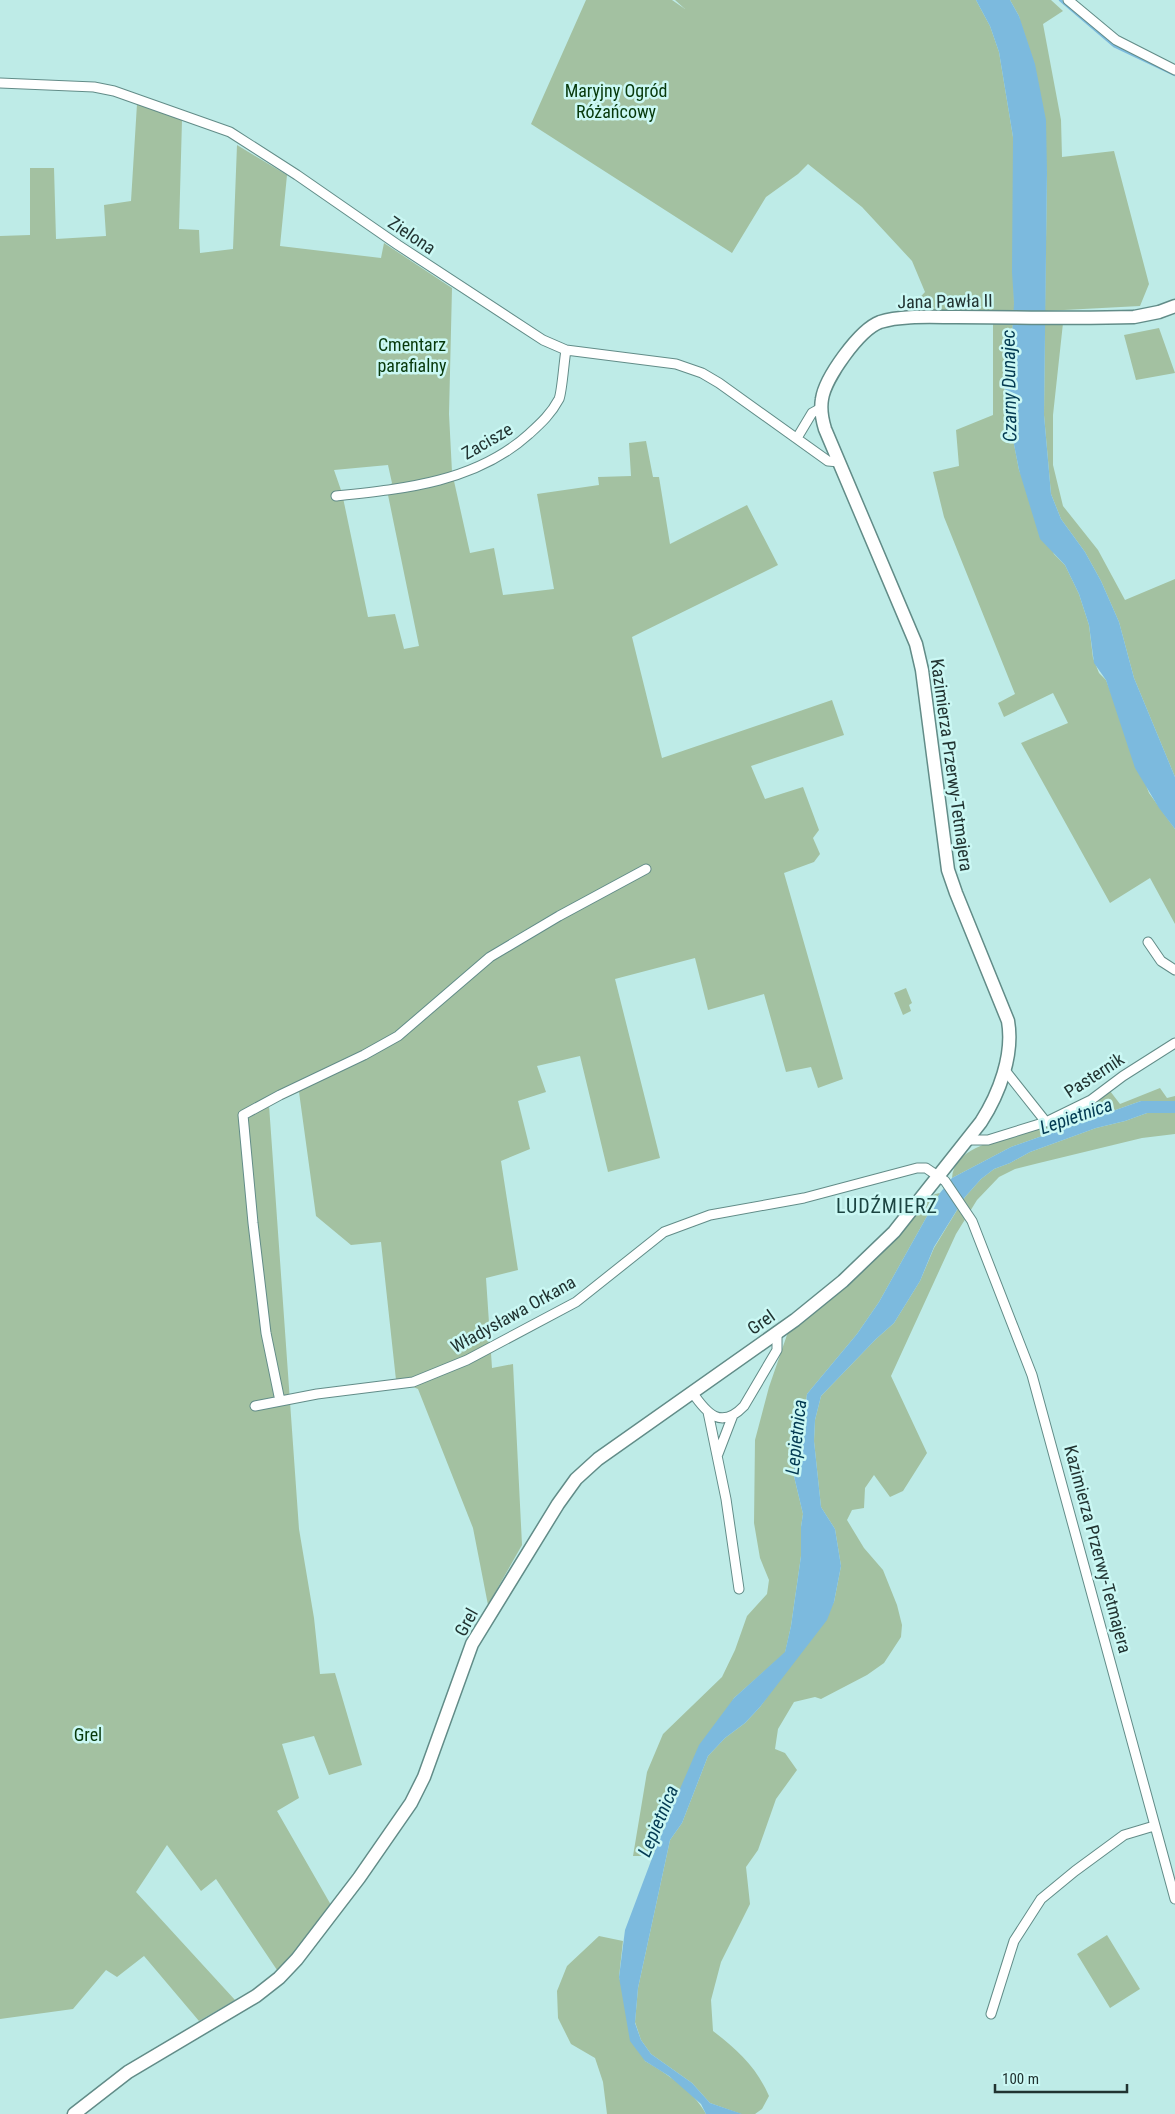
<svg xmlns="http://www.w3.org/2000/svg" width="1175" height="2114" font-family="'Roboto Condensed',sans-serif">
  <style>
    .green { fill: #a3c1a1; fill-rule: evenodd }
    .water { fill: #7cbade }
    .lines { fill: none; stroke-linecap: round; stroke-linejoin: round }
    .stream { stroke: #7cbade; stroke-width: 2.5 }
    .street-casing { stroke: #628c88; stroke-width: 11 }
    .secondary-casing { stroke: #628c88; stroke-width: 15 }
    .street { stroke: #fff; stroke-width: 9 }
    .secondary { stroke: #fff; stroke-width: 12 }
    .labels { text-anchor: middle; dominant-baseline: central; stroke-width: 5; stroke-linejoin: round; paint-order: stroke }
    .park-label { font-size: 18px; fill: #07390b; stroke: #cbf8f4 }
    .street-label { font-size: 18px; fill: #213331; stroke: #cbf8f4 }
    .water-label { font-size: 19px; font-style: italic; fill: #033a52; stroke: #cbf8f4 }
    .quarter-label { font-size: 20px; letter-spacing: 1px; fill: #1b4441; stroke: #cbf8f4 }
  </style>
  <rect width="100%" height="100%" fill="#beebe7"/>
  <path class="green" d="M586,0H672L685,9L675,0H976L990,26L999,52L1013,137L1014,311L908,310L925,292L912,261L862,207L808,164L798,174L766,197L732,253L531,124Z
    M1010,0H1051L1063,11L1043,24L1061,120L1062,157L1114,151L1149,284L1140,306L1045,311L1047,173L1019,16Z
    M137,104L182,120L179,229L199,230L200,253L233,249L237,145L287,175L280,246L381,258L384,243L452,288L449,414L452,472L470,553L494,548L503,595L554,589L537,494L599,485L598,477L631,476L629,443L646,441L653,477H659L670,544L747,505L778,565L632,637L662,758L832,700L844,735L751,766L765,799L803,787L819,830L813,838L820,854L814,862L784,873L843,1079L818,1088L811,1067L786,1072L764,994L708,1010L695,958L615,979L660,1158L608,1172L580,1056L537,1066L546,1092L518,1101L530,1149L501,1161L518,1270L486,1278L492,1368L513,1364L522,1545L488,1605L473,1528L418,1389L396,1380L381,1242L351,1245L316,1216L299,1092L269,1105L299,1529L314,1618L320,1674L335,1673L362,1765L329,1775L314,1736L282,1744L299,1798L277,1811L331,1905L303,1942L277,1970L216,1879L201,1891L167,1845L136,1892L235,2000L199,2021L144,1956L117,1977L106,1970L73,2009L0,2019V236L30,235V168H54L56,239L106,236L104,205L131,201ZM388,465L392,483L388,488V495L419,646L404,649L395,614L368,617L342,493L334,470Z
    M993,323H1013L1012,337L1005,348L1003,374L1006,403L1019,470L1054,554L1065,565L1079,594L1089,625L1093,658L1099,673L1106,680L1149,793L1175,829V924L1150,878L1110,903L1021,743L1068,723L1053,693L1004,717L998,703L1015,694L944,517L933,472L959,466L956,430L993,415Z
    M1045,323H1063L1053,415V465L1063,506L1098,550L1125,600L1175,579V777L1134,678L1119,622L1101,581L1085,552L1061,519L1051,494L1044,415Z
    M1159,328L1175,373L1136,380L1124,335Z
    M906,988L912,1003L909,1005L911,1011L903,1015L894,993Z
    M1160,1088L1167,1098L1175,1096V1101H1141L1011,1147L952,1178C955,1142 1012,1139 1038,1128C1062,1117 1086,1103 1110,1091L1120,1104Z
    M1147,1113H1175V1134L1142,1138L1039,1163L1015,1169L999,1177L977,1200L956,1234L891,1376L927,1453L903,1491L890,1497L874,1475L865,1488L864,1508L852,1510L847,1520L864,1548L883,1570L897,1605L902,1625L901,1637L884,1663L867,1675L821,1699L815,1697L794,1702L778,1729L775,1749L785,1753L797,1770L776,1799L758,1850L746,1867L750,1904L721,1962L711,2000L713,2031C739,2051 756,2067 769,2096L762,2109L755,2114H741L710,2103L692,2083L651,2054L641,2040L635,2022L638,1988L670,1840L682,1823L708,1756L725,1738L745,1723L760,1707L834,1602L841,1566L835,1529L821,1507L814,1441L815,1420L821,1396L876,1339L894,1323L920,1281L934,1248L965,1197L981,1179L994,1169L1010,1163L1030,1152L1096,1128L1125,1121Z
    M940,1193L879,1302L857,1334L807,1394L802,1434L793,1472L803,1514L801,1527V1556L791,1626L785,1653L734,1698L666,1821L653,1856H633L647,1772L663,1734L722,1677L735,1650L747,1616L767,1594L769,1580L760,1558L754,1523L755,1440L769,1387L788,1332L895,1238L929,1199L935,1194Z
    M1107,1935L1140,1989L1110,2008L1077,1954Z
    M599,1936L623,1941L619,1977L645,2061C667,2074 694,2091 706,2114H607L603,2082L595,2058L571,2044L558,2018L557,1991L567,1966Z"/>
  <path class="water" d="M976,0H1010L1019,16L1035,64L1046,120L1047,173L1044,415L1051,494L1061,519L1085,552L1101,581L1119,622L1134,678L1175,777V829L1159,808L1135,768L1106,680L1094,663L1089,625L1079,594L1065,565L1040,539L1019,470L1008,414L1003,374L1005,348L1012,336L1014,303L1012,272L1013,137L999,52L990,26Z
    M1141,1101H1175V1113H1147L1125,1121L1096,1128L1030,1152L1010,1163L994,1169L981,1179L965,1197L934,1247L920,1281L894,1323L876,1339L821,1396L815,1420L814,1441L821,1507L835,1529L841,1566L834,1602L827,1620L760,1707L745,1723L725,1738L708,1756L682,1823L670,1840L638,1988L635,2023L641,2040L651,2054L692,2083L710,2103L742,2114H706L701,2104L669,2076L645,2061L630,2041L619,1977L625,1930L666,1821L699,1745L734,1698L785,1652L791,1626L801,1556V1527L803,1514L793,1472L802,1434L807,1394L857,1334L879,1302L940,1193L952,1178L1011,1147Z"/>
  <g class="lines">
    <path class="stream" d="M1060,0L1114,46L1175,75"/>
    <g class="street-casing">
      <path id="street" d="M1068,0L1116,40L1175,70
        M0,83L94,87L114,91L230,132L297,175L398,245L543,340L566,350L676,364L702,373L719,383L828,461L839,462
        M797,438L812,413L821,408
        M336,496C404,489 476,482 529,434C541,423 551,414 559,399C562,392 564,361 566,350
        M1148,942L1161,961L1175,970
        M1004,1069L1046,1122
        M969,1140H988L1046,1122L1091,1100L1123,1076L1175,1043
        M692,1392C707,1414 721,1430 744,1406L777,1350V1332
        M280,1401L266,1333L253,1223L243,1115L280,1095L364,1055L398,1036L490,957L559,916L646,869
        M255,1406L317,1394L413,1382L467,1360L576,1302L664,1232L710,1215L804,1198L917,1168H926L945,1181L972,1221L1032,1375L1175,1899
        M708,1412L726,1499L739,1589
        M718,1454L733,1415
        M991,2014L1014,1941L1041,1899L1075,1871L1124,1835L1154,1826"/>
    </g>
    <g class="secondary-casing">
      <path id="secondary" d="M74,2114L128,2072L256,1996L279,1978L297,1959L359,1878L411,1803L424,1777L472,1644L558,1504L576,1479L598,1459L795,1320L843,1281L894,1232L981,1122C999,1094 1014,1055 1008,1021L956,893L948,870L922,670L916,644L825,429C822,419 820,410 822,399C825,378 859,330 880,322C901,315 934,317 956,317C1015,317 1075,319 1134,317L1159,312L1175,306"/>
    </g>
    <use href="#street" class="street"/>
    <use href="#secondary" class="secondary"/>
  </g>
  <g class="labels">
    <g class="park-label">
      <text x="616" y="90">Maryjny Ogród<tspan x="616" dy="21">Różańcowy</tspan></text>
      <text x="412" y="344">Cmentarz<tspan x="412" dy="21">parafialny</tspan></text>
      <text x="88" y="1734">Grel</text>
    </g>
    <g class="street-label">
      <text transform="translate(412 235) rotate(34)">Zielona</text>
      <text transform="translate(945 301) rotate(-1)">Jana Pawła II</text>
      <text transform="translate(487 441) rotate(-30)">Zacisze</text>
      <text transform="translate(952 765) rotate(82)">Kazimierza Przerwy-Tetmajera</text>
      <text transform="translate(1094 1075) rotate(-33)">Pasternik</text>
      <text transform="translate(513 1314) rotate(-29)">Władysława Orkana</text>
      <text transform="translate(761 1322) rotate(-35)">Grel</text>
      <text transform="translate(1098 1549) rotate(75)">Kazimierza Przerwy-Tetmajera</text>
      <text transform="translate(466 1622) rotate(-61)">Grel</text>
    </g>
    <g class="water-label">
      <text transform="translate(1009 386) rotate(-91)">Czarny Dunajec</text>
      <text transform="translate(1076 1116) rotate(-19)">Lepietnica</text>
      <text transform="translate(796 1437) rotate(-84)">Lepietnica</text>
      <text transform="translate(658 1821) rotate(-67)">Lepietnica</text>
    </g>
    <g class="quarter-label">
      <text x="887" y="1206">LUDŹMIERZ</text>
    </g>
  </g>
  <path d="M995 2084v8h132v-8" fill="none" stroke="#213331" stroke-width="2.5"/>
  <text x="1002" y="2084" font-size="15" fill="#213331" stroke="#cbf8f4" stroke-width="4" paint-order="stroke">100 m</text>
</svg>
